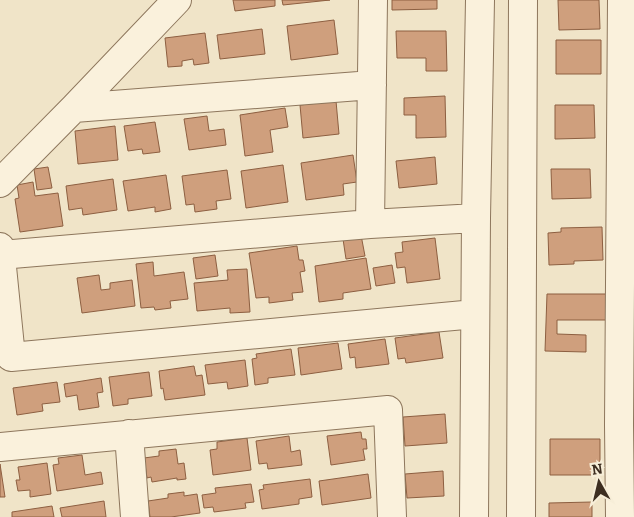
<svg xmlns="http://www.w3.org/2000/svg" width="634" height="517" font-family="Bitter,serif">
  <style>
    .building { fill: #cf9f7d; stroke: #8d5f41 }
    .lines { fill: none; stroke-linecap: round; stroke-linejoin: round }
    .minor-casing { stroke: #8d765c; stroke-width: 30 }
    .minor { stroke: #faf1dc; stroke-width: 28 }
  </style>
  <rect width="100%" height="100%" fill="#f0e4c8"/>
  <path class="building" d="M233,0H275V6L235,11Z
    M282,0H330L283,5Z
    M392,0H437V9L392,10Z
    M558,0H599L600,29L559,30Z
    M334,20L338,54L291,60L287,26Z
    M262,29L265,54L220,59L217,35Z
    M396,31H446L447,71H426V58H397Z
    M205,33L209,63L194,65L193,59L182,61V66L168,67L165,38Z
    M556,40H601V74H556Z
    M445,96L446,137L416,138V115H404V98Z
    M336,101L339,134L303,138L300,105Z
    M555,105H594L595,138L555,139Z
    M285,108L288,127L270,130L273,152L245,156L240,115Z
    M207,116L209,131L224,129L226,145L189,150L184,119Z
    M155,122L160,152L143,154L142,149L128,151L124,126Z
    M115,126L118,160L78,164L75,131Z
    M353,155L357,182L343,184L344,195L306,200L301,163Z
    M435,157L437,184L399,188L396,161Z
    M283,165L288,202L246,208L241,171Z
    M48,167L52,188L37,190L34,169Z
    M551,169H590L591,198L552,199Z
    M227,170L231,199L216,201L217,209L195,212L194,204L186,205L182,176Z
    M166,175L171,209L155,212V207L128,211L123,181Z
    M113,179L117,210L83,215L82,208L69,210L66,186Z
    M33,182L35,196L58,193L63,226L20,232L15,199L19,198L17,185Z
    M602,227L603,260L574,261V264L549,265L548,233L561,232V228Z
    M361,235L365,256L346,259L343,239Z
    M435,238L440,279L407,283L405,267L397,268L395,253L403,252L402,242Z
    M297,246L299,260H303L305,271L300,272L303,292L292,293L293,300L269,303V297L256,298L249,253Z
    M215,255L218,276L196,279L193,258Z
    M366,258L371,289L343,293V299L319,302L315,266Z
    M153,262L154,276L184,272L188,299L170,301L171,308L155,310L154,307L141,308L136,264Z
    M392,265L395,283L376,286L373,268Z
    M247,269L250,312L230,313V308L197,311L194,283L228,280L227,270Z
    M99,275L101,290L110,289V283L132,280L135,306L82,313L77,278Z
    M547,294H608V320H557V334L586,335V352L545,351Z
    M439,332L443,358L406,363L405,358L398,359L395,338Z
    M385,339L389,364L356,368L355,357L350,358L348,344Z
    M338,343L342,369L301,375L298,348Z
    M291,349L295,375L268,378V383L255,385L252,359L257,358L256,354Z
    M245,360L248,386L228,389L227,382L208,384L205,365Z
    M194,366L196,376L202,375L205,395L165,400L163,388L161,389L159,371Z
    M149,372L152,396L128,399V404L113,406L109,377Z
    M101,378L103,392L97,393L99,407L79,410L77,395L66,397L64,384Z
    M57,382L60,402L42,404L43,411L17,415L13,388Z
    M445,414L447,443L405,446L403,417Z
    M361,432L362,439H366L367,449H363L365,460L331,465L327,436Z
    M289,436L291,452L300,450L302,465L268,469L267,463L259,464L256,441Z
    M247,438L251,470L213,475L210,450L217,449V442Z
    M550,439H600V475H550Z
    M176,449L178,464L184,463L186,479L177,480V478L152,482L151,477L147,478L144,458L159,456V451Z
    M82,455L85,475L101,472L103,484L57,491L53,465L59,464L58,458Z
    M47,463L51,494L30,497V490L18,491L16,480H20L18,467Z
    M0,464L5,497H0Z
    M443,471L444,496L407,498L405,474Z
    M368,474L371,498L322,505L319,481Z
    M310,479L312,497L299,499V504L262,509L259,490L264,489L263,485Z
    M251,484L254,502L245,503L246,508L214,512L213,507L204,508L202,495L216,493L215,488Z
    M184,492V496L197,494L200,513L171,517H150L148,501L168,498V494Z
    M104,501L106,517H62L60,508Z
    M592,502V517H549V503Z
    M52,506L54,517H12V512Z"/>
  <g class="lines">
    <g class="minor-casing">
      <path id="minor" d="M74,108L372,85
        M0,183L74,108L177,0
        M370,224L476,218
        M0,247L11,357L475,314
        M0,255L370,224L373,0
        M129,434L135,517
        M0,447L388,410L392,517
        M474,517L476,218L480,0
        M521,517L523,0
        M620,517L619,425L622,0"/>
    </g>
    <use href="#minor" class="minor"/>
  </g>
  <g transform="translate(599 482) rotate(352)" stroke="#f7eed8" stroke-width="4" paint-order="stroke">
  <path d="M0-4L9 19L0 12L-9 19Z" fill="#3d2e20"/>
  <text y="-8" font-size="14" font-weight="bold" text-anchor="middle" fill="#3d2e20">N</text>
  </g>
</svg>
